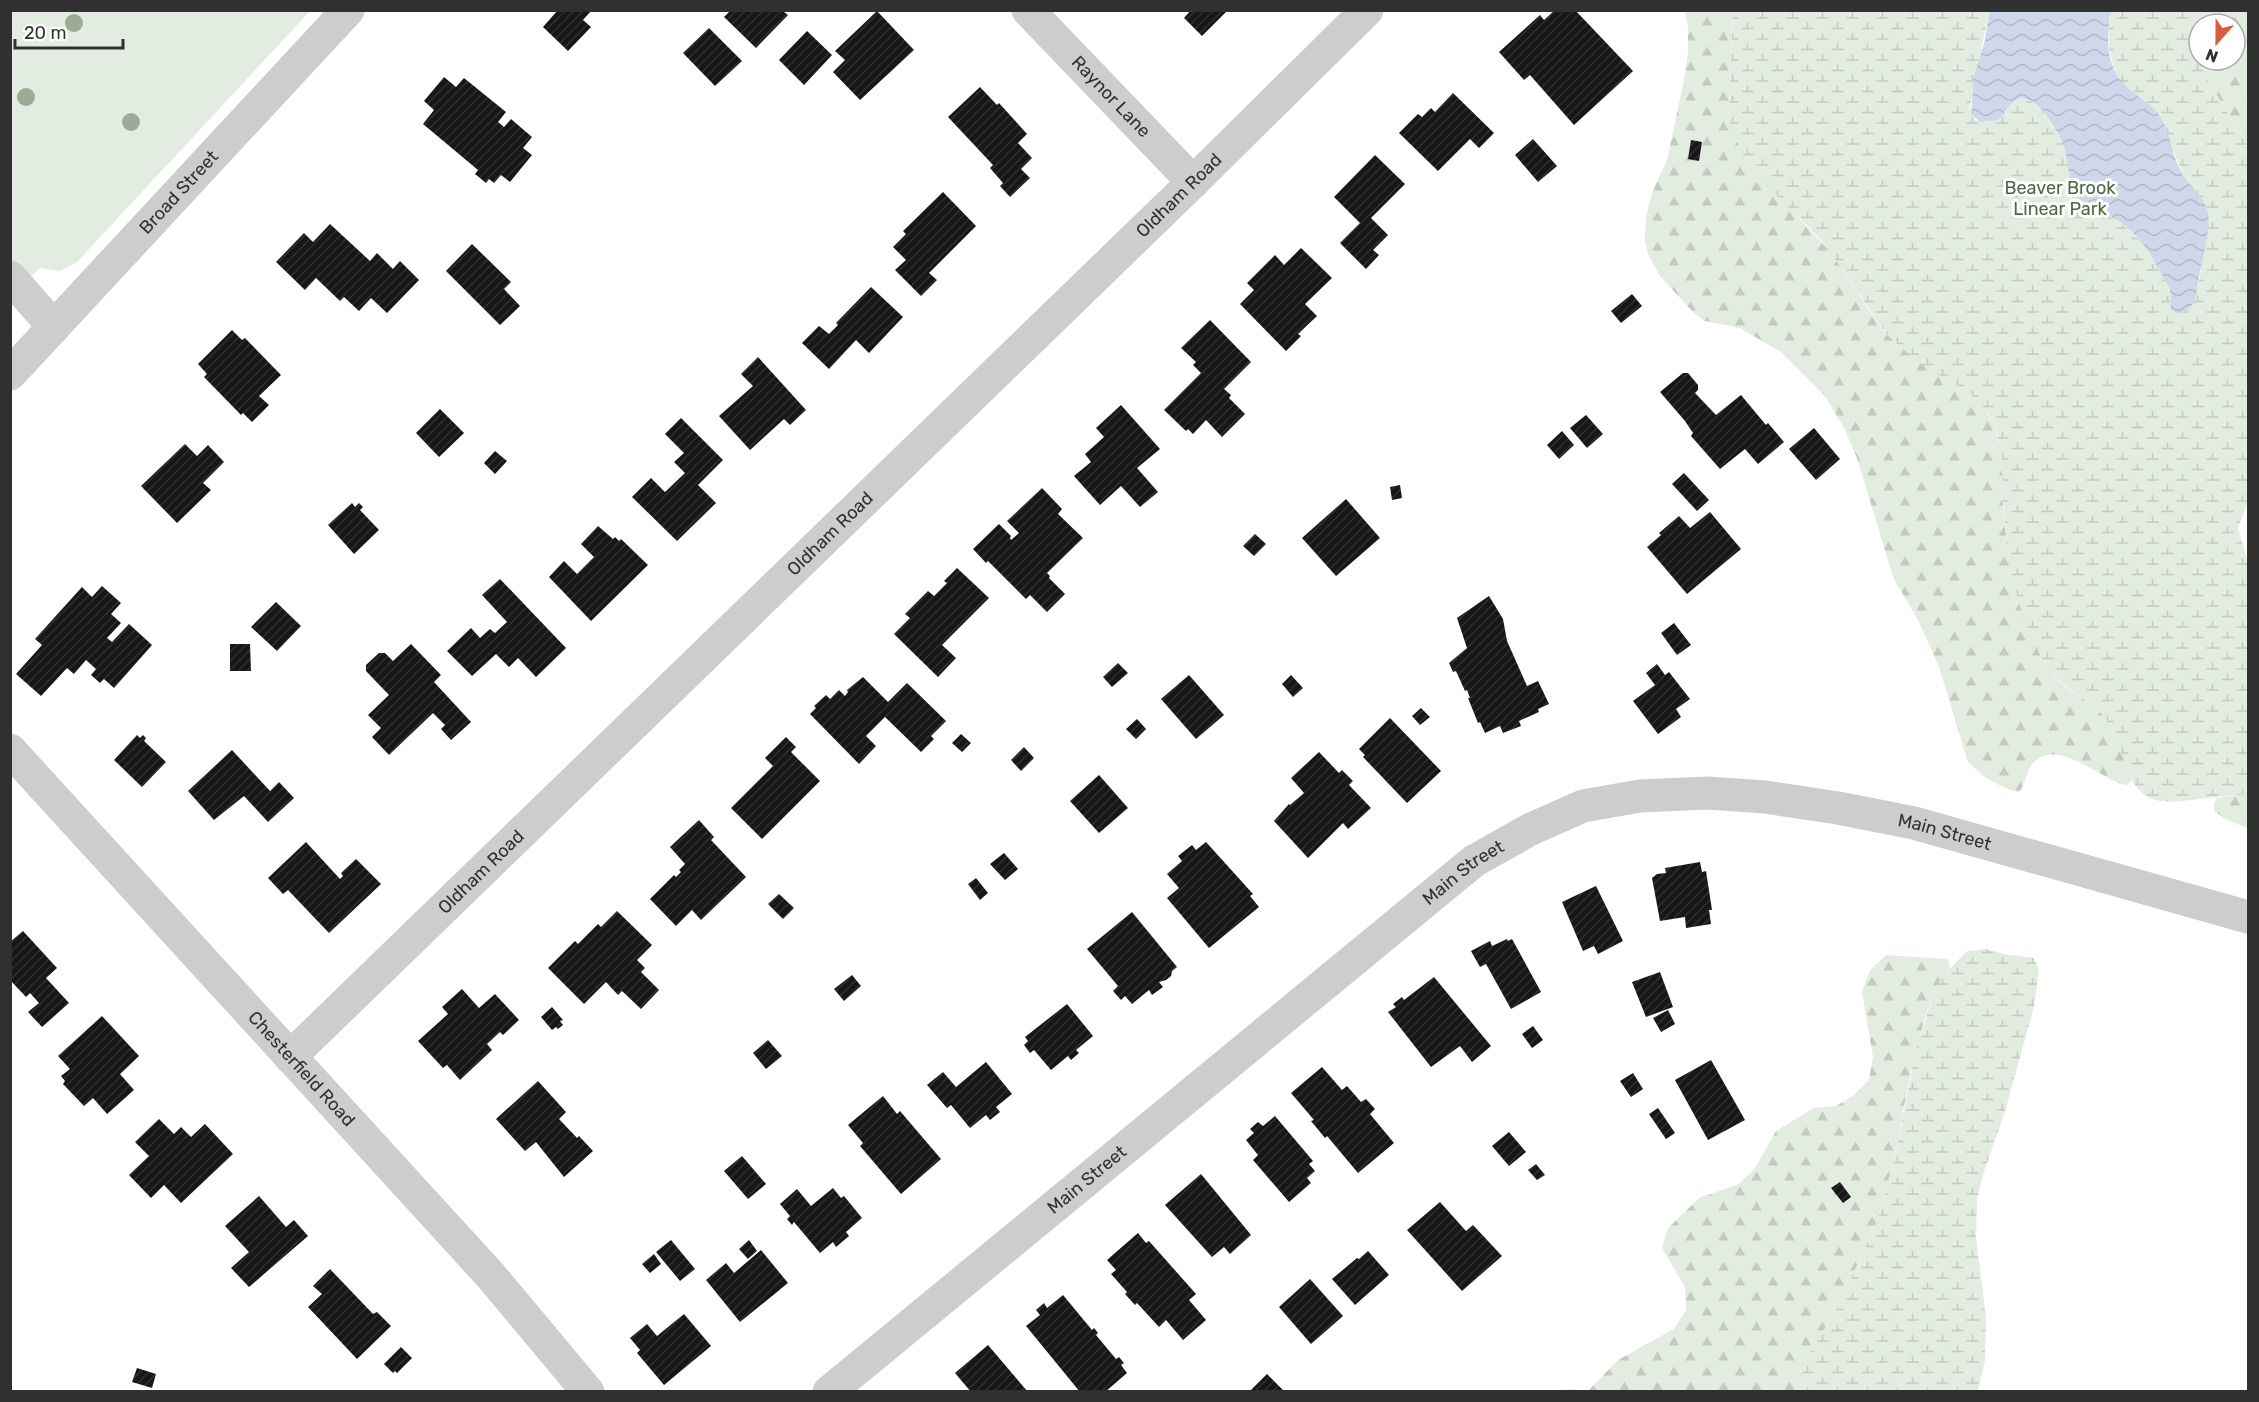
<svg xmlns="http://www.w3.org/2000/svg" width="2259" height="1402" font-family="Rubik,sans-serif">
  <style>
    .green { fill: #e3ece0 }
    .forest { fill: url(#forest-firs) }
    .wetland { fill: url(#wetland-marsh) }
    .water { fill: url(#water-waves) }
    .building { fill: url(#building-hatch) }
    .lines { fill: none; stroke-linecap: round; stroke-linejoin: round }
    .minor { stroke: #cdcdcd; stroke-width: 33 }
    .tree { fill: #9bac96 }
    .labels { text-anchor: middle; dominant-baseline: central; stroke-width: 6; stroke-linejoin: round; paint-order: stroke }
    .street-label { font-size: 18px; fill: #303030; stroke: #fff }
    .park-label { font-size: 18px; fill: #4a6941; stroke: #fff }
  </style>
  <defs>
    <pattern id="forest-firs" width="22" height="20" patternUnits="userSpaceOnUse" patternTransform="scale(1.5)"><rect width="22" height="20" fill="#e3ece0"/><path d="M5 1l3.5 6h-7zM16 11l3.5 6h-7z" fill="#c3cbc0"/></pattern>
    <pattern id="wetland-marsh" width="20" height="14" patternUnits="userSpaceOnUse" patternTransform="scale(1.5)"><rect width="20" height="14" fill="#e3ece0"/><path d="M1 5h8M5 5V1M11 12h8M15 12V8" fill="none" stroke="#c3cbc0"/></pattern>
    <pattern id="water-waves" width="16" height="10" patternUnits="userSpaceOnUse" patternTransform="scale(1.5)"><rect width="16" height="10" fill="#ced8ea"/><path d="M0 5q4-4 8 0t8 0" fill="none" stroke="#b1bac9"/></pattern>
    <pattern id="building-hatch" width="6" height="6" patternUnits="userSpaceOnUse" patternTransform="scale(1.5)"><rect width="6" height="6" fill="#171717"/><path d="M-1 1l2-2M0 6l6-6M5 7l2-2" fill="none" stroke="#303030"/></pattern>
  </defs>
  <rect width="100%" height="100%" fill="#fff"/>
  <path class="green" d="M11,11H310L76,263L60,271L40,268L11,295Z"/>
  <path class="forest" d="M1685,11H1733L1729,115L1746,160L1832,254L1883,331L1911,355L1931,370L1964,387L1982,404L1994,425L2001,449C2003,469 2002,488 2003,508C2008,563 2020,629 2053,675C2065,691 2085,697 2100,711C2117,728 2124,755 2131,777V781L2127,785C2101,781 2063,740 2036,760C2027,766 2027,782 2019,792L2007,789L1986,778L1968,762L1939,667L1919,622L1894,579L1890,567L1857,458L1844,428L1825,396L1781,352L1740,328L1705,321L1694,313L1660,276L1648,254L1645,241L1646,217L1652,193L1667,160L1684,80L1688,52V27Z
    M2186,11H2248V147L2207,79L2201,60H2235V24H2199V48Z
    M2248,794V828L2227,820L2214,811V803L2217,798Z
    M1886,955L1946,959L1949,961L1950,968L1936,988L1924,1021L1909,1080L1893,1165L1877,1222L1838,1307L1807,1358L1797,1391L1550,1392L1568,1389L1588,1391L1618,1360L1674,1329L1686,1310L1685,1287L1662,1248L1668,1228L1699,1198L1739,1184L1755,1168L1776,1131L1814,1108L1836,1106L1854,1095L1869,1080L1873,1057L1862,992L1870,970Z"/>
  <path class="wetland" d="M1733,11H1989L1971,101L1970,108L1974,119L1980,122L1999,119C2004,113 2010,102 2018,99C2036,92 2060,136 2065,150C2069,166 2073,183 2078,199C2116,219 2143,232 2161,273C2164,279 2168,284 2170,290C2171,296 2170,303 2171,309L2198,288L2207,228V210L2182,173L2167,133L2146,103L2122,82L2115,72L2109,49L2108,31L2111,11H2186L2198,39L2199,60H2201L2207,79L2248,147V502L2238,528L2248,563V794C2235,796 2221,796 2208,798C2179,800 2148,812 2131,778C2121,758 2121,739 2106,719C2092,699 2066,692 2051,672C2017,624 2006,556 2003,499C2002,482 2003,465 2001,449C1991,401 1971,393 1932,371C1918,363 1905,351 1893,340C1881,330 1875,317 1866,304C1855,288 1844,271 1832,255C1800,208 1737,176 1729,115Z
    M1986,949L2004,954L2034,958L2039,970L2034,1007L2004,1115L1983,1174L1977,1199L1976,1238L1986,1317L1985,1360L1978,1391H1797L1807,1358L1838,1307L1877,1222L1893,1165L1917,1045L1936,988L1942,977L1967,951Z"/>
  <path class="water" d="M1989,11H2111C2107,29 2106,51 2114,69C2122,88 2143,97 2156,111C2171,128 2171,156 2183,175C2191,187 2205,198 2208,213C2211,228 2202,260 2199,277C2197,292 2196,310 2179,314L2171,309C2170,303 2171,296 2170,290C2169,286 2165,282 2163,277C2139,230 2125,223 2078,199C2069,184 2069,167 2065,150C2061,136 2036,92 2018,99C2010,102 2005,113 1999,120L1980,122L1971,114L1974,76L1985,40Z"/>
  <path class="building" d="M558,10H592L583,20L591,27L568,51L543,27Z
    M731,10H785L784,12L788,15L756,48L724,17Z
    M1191,10H1228L1202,36L1184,18Z
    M1555,10H1575L1633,71L1574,125L1530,75L1524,80L1499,52L1540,15L1544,20Z
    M877,11L914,50L860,100L833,72L845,60L835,51Z
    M709,28L742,61L715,86L683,53Z
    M807,31L832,55L804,85L779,60Z
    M444,77L456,87L464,78L506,112L498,122L504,127L511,119L532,137L523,148L532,155L510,182L501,175L494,183L489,179L486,183L475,174L478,170L423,124L434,110L424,101Z
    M980,87L997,105L999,103L1027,134L1018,143L1032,158L1021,169L1030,178L1010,197L1000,186L1003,183L990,168L993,165L948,117Z
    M1453,93L1494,133L1479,148L1470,139L1438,171L1399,133L1418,114L1422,117L1431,108L1435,112Z
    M1533,139L1557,166L1538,182L1515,155Z
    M1691,140L1702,142L1699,161L1688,159Z
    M1375,155L1405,184L1371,218L1388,235L1373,250L1379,255L1366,269L1340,243L1360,223L1334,197Z
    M943,192L976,226L929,273L937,280L921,296L895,270L906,260L893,247L906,234L903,231Z
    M330,224L370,261L377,253L393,269L400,261L419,280L387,313L371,298L359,311L344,297L340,301L316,278L305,290L276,262L304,233L313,242Z
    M472,244L511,282L504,289L520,306L500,325L446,271Z
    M1301,248L1332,278L1305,304L1317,316L1298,334L1301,336L1286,351L1240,304L1254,290L1247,283L1275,255L1284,265Z
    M871,287L903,317L869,353L856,340L829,369L802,343L819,326L829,334L838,325L836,323Z
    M1632,294L1642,306L1621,323L1611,311Z
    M1210,320L1251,362L1224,389L1231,395L1229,398L1245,414L1222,437L1206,420L1193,434L1188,429L1186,431L1164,410L1201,373L1193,365L1196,362L1181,348Z
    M232,330L242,340L245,338L281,375L259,396L269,405L252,422L243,413L241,415L204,377L207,374L198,364Z
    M758,357L806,410L790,425L784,419L750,450L719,416L753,386L741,374Z
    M1683,373H1688L1698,385V390L1695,393L1716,415L1741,395L1766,425L1768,423L1784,442L1758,464L1745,449L1720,469L1691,436L1693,433L1685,421L1660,392Z
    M1121,405L1160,449L1137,468L1158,492L1140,507L1121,486L1100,505L1074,476L1091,462L1085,454L1104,437L1096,428Z
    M440,409L464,433L439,457L416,433Z
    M1586,415L1603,434L1587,448L1570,428Z
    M681,418L723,460L698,485L716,503L677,541L632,497L651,478L665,492L685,473L674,462L684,453L665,434Z
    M1814,428L1840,459L1816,480L1789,449Z
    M1562,431L1574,445L1559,459L1547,445Z
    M185,444L197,456L208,445L224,462L203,483L211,490L177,523L141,486Z
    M495,451L507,461L495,474L484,463Z
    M1684,473L1709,500L1697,511L1672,484Z
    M1400,485L1402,498L1392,500L1390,487Z
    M1042,488L1062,509L1058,514L1083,538L1047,573L1050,576L1049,578L1065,594L1047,612L1030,595L1026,599L988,561L986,563L973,549L999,524L1011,536L1010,538L1011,540L1019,533L1007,521Z
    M1346,499L1380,538L1336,576L1302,538Z
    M352,503L355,507L359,503L363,507L360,510L379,530L354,554L328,525Z
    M1710,512L1741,549L1687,594L1647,547L1661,535L1659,533L1679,516L1690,528Z
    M598,526L613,539L615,537L619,541L621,539L648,565L591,621L549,577L564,561L577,574L594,557L581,544Z
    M1255,534L1266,544L1254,556L1243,546Z
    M957,568L989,598L942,645L956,658L938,677L894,634L910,618L905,614L928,591L934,596L947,583L944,581Z
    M500,579L566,648L536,677L518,658L509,667L496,654L472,676L447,651L471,628L480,638L490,629L495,633L507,622L482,595Z
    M102,586L121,603L111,614L121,623L107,638L112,642L129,624L152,645L114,688L104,679L100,683L91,675L96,669L86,660L74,674L67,668L41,696L16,674L42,645L35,639L82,587L92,597Z
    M1489,596L1503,619L1507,641L1527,686L1538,681L1549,704L1538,709L1539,712L1519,721L1521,726L1503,733L1500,726L1485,733L1480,722L1478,723L1468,698H1470L1467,690L1465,691L1456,671L1453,672L1449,663L1467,648L1457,618Z
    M276,602L301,626L277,651L251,627Z
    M1674,623L1691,645L1677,655L1661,633Z
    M230,644H250L251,671H230Z
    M411,644L441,675L434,682L471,722L451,740L441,729L445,725L433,713L389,755L372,737L381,728L368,715L389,695L366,671V665L379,653H385L393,661Z
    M1118,663L1128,673L1112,687L1103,677Z
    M1657,664L1665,675L1669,672L1690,699L1676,709L1681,717L1658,734L1633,701L1655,685L1646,673Z
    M1189,675L1224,715L1196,739L1161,699Z
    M1291,675L1303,688L1293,697L1282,684Z
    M863,677L888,702L907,683L946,721L931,736L934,739L921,752L885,717L866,736L876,746L859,764L810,714L816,708L814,706L826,695L830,699L839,690L845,696L848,692L847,690Z
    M1421,708L1430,717L1420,725L1412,716Z
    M1390,718L1441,771L1407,803L1363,757L1365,755L1359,749Z
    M1137,719L1146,729L1136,739L1126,729Z
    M961,734L971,743L962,752L952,743Z
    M137,735L140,738L143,735L146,738L144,741L166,762L142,787L114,760Z
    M786,737L796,747L791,752L820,781L762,839L731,808L773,766L765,758Z
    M1024,747L1034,758L1021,771L1011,760Z
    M232,750L270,791L279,782L294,798L268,822L244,796L214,820L188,791Z
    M1319,752L1339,773L1342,770L1353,781L1349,785L1371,808L1348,829L1343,823L1308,858L1274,821L1289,804L1290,805L1304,793L1291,778Z
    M1099,775L1128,808L1099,833L1070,801Z
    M699,820L714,837L711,840L746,877L701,920L692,910L676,926L650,899L674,875L676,877L681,872L679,870L685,864L670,847Z
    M306,842L340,879L343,876L341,873L356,859L381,884L329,933L288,890L283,894L268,878Z
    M1206,842L1253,894L1250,896L1259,907L1209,948L1167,898L1179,888L1167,874L1182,861L1178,856L1192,845L1196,850Z
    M1004,853L1018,869L1005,880L990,864Z
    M1700,862L1702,872L1706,871L1712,910H1709L1711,924L1686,928L1685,917L1660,921L1652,878L1657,874L1666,873L1665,868Z
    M976,878L988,893L980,900L968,884Z
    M1596,886L1623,941L1598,954L1594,946L1583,951L1562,902Z
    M779,894L794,908L783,919L768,904Z
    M617,911L652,945L637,960L645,968L641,972L659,990L641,1009L622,991L618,995L606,982L584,1004L548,968L575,941L578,944L598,924L601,927Z
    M1132,912L1177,967L1172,971L1171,976L1166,980L1159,982L1163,987L1152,995L1149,990L1132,1004L1125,996L1121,1000L1113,991L1118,986L1087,949Z
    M23,931L57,968L46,978L69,1003L42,1027L28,1012L39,1003L30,993L26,997L10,980V942Z
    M1507,939L1508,941L1512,939L1541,992L1511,1009L1486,964L1480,967L1471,951L1490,941L1492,946Z
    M1660,972L1673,1007L1646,1017L1632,982Z
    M852,975L861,986L844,1001L834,989Z
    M1434,977L1491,1046L1472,1062L1460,1046L1431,1067L1388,1012L1396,1007L1393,1004L1402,997L1404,1000Z
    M462,989L479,1008L495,994L519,1020L503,1035L500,1032L487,1044L492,1050L460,1080L447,1065L443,1068L418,1041L448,1014L442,1007Z
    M1067,1004L1093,1036L1076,1050L1079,1053L1071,1060L1068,1056L1051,1070L1034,1050L1030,1053L1024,1045L1028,1041L1025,1037Z
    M552,1007L563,1020L560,1021L563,1025L558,1029L556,1027L552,1030L541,1017Z
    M1668,1010L1675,1024L1661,1032L1653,1018Z
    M102,1016L139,1056L120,1074L134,1090L107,1114L93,1098L84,1106L63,1084L65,1081L61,1076L70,1069L58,1056Z
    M1533,1026L1543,1040L1532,1048L1522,1034Z
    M768,1040L782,1056L766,1069L753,1053Z
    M1711,1060L1745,1120L1708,1140L1675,1080Z
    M986,1062L1012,1094L996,1107L1000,1112L990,1120L986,1115L970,1128L951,1105L947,1108L927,1085L943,1072L956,1087Z
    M1322,1067L1342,1090L1347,1086L1361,1102L1366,1099L1375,1109L1370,1114L1394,1143L1358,1173L1327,1136L1325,1138L1311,1121L1314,1120L1291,1093Z
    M1633,1073L1643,1089L1631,1097L1620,1081Z
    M538,1081L566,1112L559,1119L577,1138L579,1136L593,1151L564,1177L536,1142L525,1151L496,1119Z
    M883,1096L897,1114L900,1111L941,1159L901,1194L860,1146L863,1143L848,1125Z
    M1658,1108L1675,1133L1666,1139L1649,1114Z
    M1275,1116L1313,1161L1309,1164L1315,1171L1307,1178L1311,1183L1289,1202L1253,1160L1258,1155L1246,1140L1254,1133L1250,1129L1258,1122L1263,1126Z
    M159,1119L174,1134L181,1127L191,1137L205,1124L233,1154L181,1203L164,1185L151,1198L129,1175L149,1156L135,1142Z
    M1509,1132L1526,1152L1509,1166L1492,1146Z
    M742,1156L766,1184L748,1199L724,1171Z
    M1536,1164L1545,1175L1537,1180L1528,1170Z
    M1201,1174L1251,1235L1230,1254L1224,1247L1212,1257L1165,1205Z
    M1840,1182L1851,1197L1843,1203L1831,1188Z
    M833,1188L841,1198L844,1196L862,1218L846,1232L849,1236L836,1247L833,1242L820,1253L794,1222L792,1225L787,1219L790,1216L780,1204L797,1189L811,1206Z
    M259,1196L286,1227L294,1220L308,1236L249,1287L231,1268L249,1252L225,1226Z
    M1440,1202L1466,1231L1473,1225L1502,1256L1462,1291L1407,1230Z
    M1138,1233L1146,1243L1149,1241L1196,1294L1189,1300L1206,1320L1183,1340L1166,1320L1159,1327L1137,1303L1135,1305L1125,1294L1127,1292L1111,1274L1116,1270L1107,1260Z
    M671,1240L695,1269L680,1281L656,1252Z
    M749,1240L757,1251L748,1259L739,1249Z
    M761,1250L788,1283L740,1322L706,1280L726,1263L734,1273Z
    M1368,1251L1389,1275L1355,1305L1332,1279L1357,1258L1359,1259Z
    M654,1254L661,1264L650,1273L642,1264Z
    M330,1269L373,1314L377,1312L391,1326L357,1359L308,1307L322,1294L313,1286Z
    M1310,1279L1343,1316L1311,1344L1279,1307Z
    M1063,1295L1092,1330L1094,1328L1098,1333L1096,1335L1116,1359L1119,1357L1124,1363L1121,1365L1127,1373L1105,1392H1080L1026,1326L1040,1315L1036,1310L1044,1303L1047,1308Z
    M684,1314L711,1346L664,1385L637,1353L640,1350L630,1338L647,1324L657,1336Z
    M988,1345L1028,1392H971L955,1373Z
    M401,1347L412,1358L397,1373L395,1371L393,1373L384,1364Z
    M137,1368L156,1374L152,1388L132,1382Z
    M1267,1374L1285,1392H1249Z"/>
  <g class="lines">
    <g class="minor">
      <path id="s1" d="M1028,10L1193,182"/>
      <path d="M10,277L54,327"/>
      <path id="s2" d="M10,374L348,10"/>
      <path id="s3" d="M10,750L491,1276L588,1392"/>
      <path id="s4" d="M290,1057L1193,182L1367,10"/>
      <path id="s5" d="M829,1392L1474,861L1529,830L1583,806L1640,796L1707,793L1765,797L1838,808L1914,823L2248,917"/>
    </g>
  </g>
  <g class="tree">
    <circle cx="74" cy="23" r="9"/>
    <circle cx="26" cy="97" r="9"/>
    <circle cx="131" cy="122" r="9"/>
  </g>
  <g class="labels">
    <g class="street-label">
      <text stroke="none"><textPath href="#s1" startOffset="120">Raynor Lane</textPath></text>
      <text stroke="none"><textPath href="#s2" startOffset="248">Broad Street</textPath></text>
      <text stroke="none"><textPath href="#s4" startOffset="1238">Oldham Road</textPath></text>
      <text stroke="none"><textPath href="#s4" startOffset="752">Oldham Road</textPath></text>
      <text stroke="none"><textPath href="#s5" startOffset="1324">Main Street</textPath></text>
      <text stroke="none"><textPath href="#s4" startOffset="266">Oldham Road</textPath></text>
      <text stroke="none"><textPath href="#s5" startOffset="820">Main Street</textPath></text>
      <text stroke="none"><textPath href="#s3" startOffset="432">Chesterfield Road</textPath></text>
      <text stroke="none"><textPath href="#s5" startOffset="334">Main Street</textPath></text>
    </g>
    <g class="park-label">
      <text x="2060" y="188">Beaver Brook<tspan x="2060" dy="21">Linear Park</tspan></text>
    </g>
  </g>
  <rect width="2259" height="1402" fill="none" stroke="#303030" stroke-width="24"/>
  <g transform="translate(2217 42) rotate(201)"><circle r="28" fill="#ffffff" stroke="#acacac" stroke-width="1.5"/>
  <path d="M0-4.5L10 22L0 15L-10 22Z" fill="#d95941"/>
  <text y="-9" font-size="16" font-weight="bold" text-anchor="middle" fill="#303030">N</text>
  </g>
  <path d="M15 39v9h108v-9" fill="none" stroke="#303030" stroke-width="3"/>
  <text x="24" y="39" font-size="18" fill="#303030" stroke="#ffffff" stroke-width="4.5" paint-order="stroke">20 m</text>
</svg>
